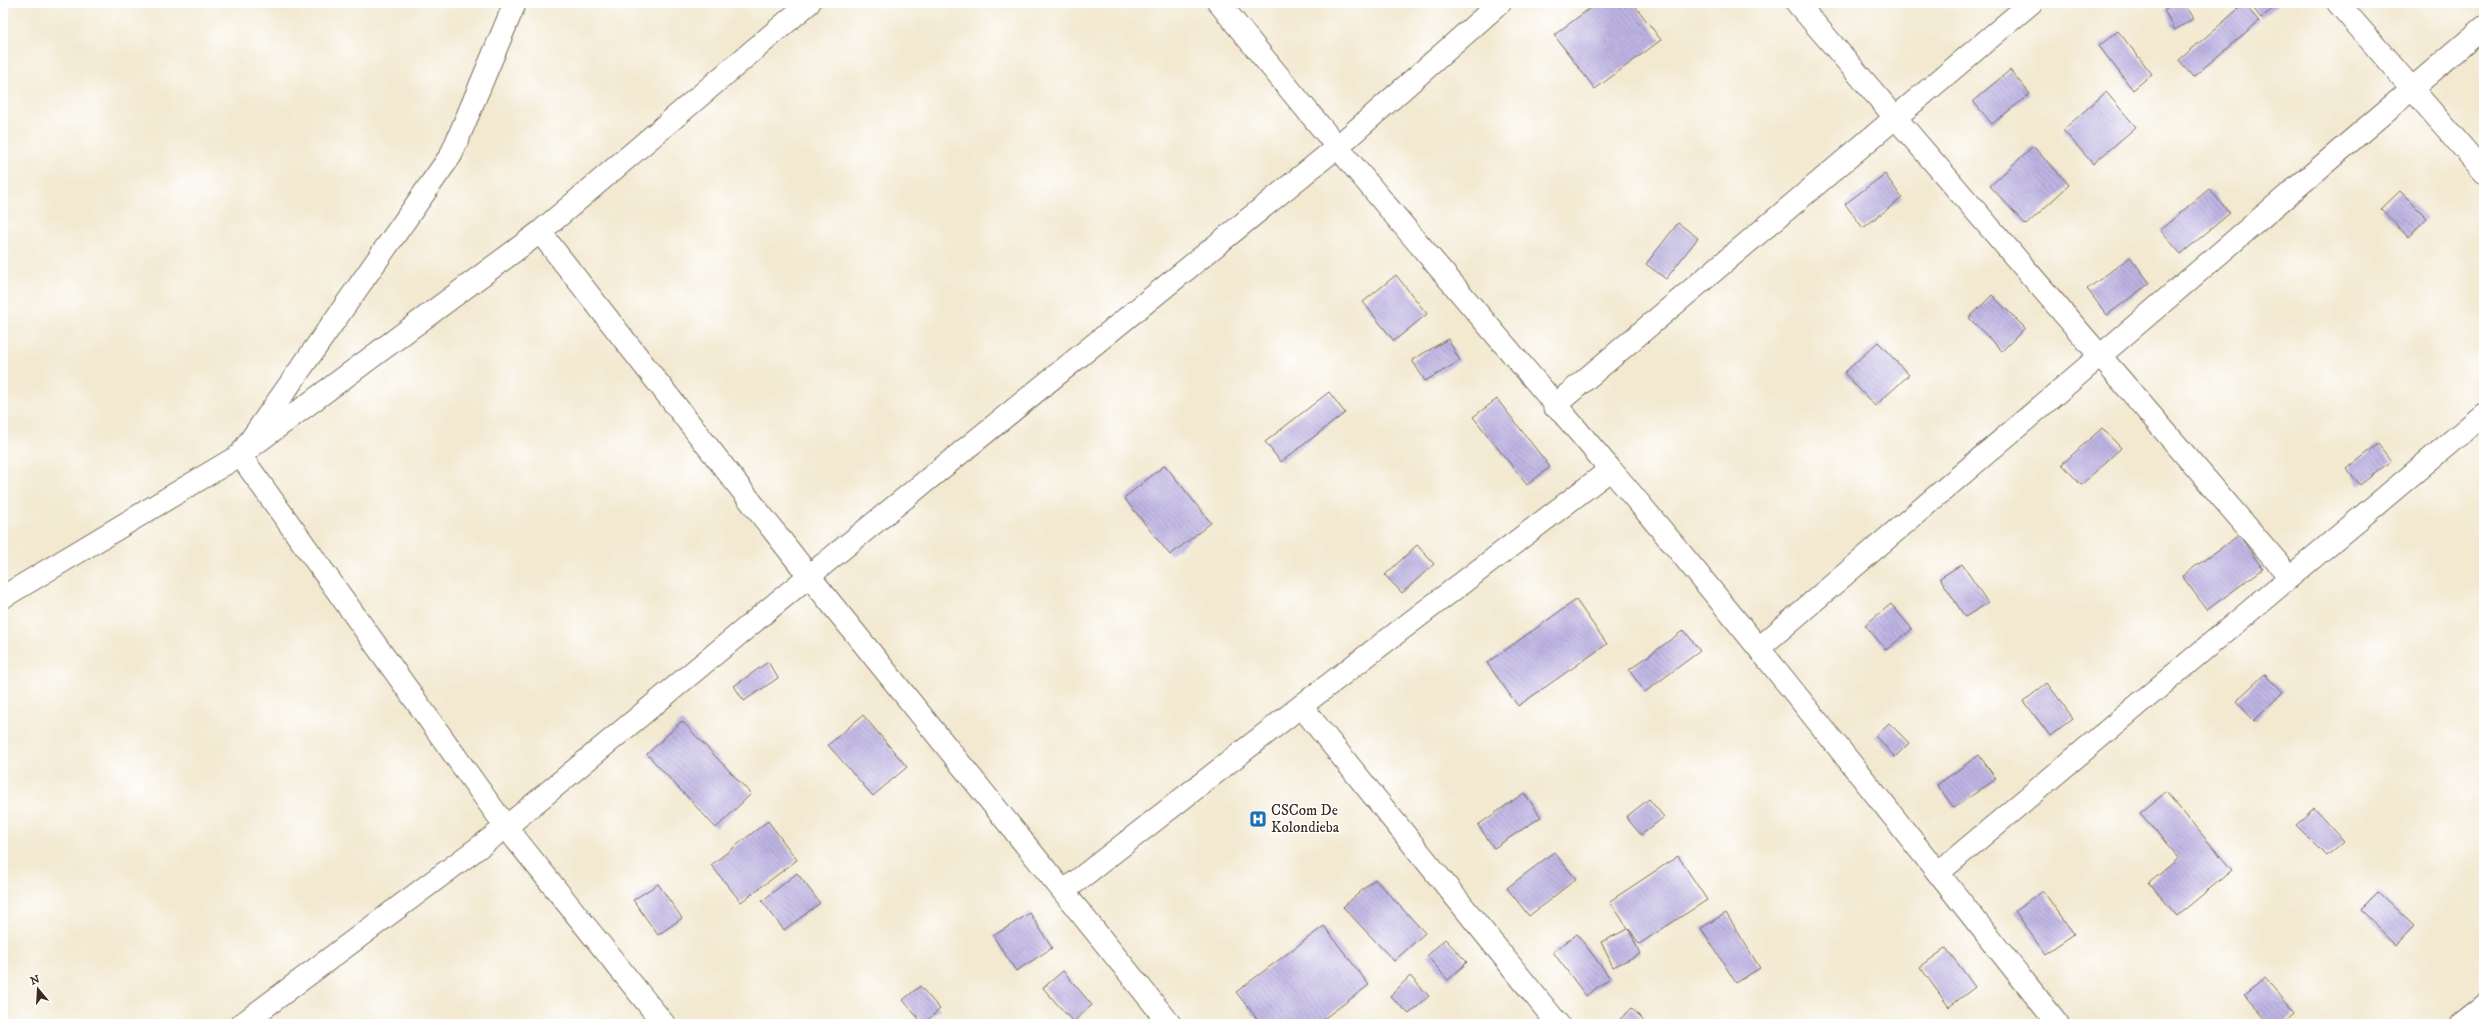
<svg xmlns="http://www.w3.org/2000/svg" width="2487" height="1027" font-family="'IM FELL DW Pica',serif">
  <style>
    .building { fill: url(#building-back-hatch) }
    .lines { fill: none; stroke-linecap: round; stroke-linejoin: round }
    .minor-casing { stroke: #7b6d5d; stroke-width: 24 }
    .tertiary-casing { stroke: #7b6d5d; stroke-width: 24 }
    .minor { stroke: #fff; stroke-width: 22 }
    .tertiary { stroke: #fff; stroke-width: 22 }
    .labels { text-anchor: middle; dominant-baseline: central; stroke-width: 3; stroke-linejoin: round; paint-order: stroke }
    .poi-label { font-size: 15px; fill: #3b2a1e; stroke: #fff; text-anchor: start }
  </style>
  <defs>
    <pattern id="building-back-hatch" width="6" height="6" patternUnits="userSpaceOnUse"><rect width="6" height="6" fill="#bdb4e3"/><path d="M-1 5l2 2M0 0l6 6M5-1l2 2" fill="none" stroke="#9b93b7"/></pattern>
  </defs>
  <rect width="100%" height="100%" fill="#fff"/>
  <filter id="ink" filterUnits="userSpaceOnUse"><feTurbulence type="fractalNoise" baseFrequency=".025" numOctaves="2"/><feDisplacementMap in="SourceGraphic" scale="8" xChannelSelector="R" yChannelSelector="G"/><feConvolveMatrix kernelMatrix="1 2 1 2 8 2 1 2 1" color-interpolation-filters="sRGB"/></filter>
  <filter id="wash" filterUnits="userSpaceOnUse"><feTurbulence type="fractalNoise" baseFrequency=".012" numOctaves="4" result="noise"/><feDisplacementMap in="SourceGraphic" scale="16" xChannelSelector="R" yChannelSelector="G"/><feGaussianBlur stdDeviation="0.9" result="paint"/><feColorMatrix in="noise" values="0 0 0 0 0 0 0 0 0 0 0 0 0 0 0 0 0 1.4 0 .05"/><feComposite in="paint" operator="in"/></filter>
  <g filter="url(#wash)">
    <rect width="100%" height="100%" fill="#f3e9d1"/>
    <g id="blocks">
      <path class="building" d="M1597,3H1633L1661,40L1595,89L1554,35Z
        M2175,3H2184L2194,18L2175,30L2164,10Z
        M2249,3H2280L2261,18Z
        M2244,4L2259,21L2193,77L2179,60Z
        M2118,31L2152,74L2133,90L2099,46Z
        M2010,70L2030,94L1992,124L1973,101Z
        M2106,92L2136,127L2093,164L2063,130Z
        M2033,146L2069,185L2026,225L1990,186Z
        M1885,174L1902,198L1863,228L1845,204Z
        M2209,189L2230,213L2181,254L2160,230Z
        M2400,191L2427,218L2408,237L2381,209Z
        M1678,223L1698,238L1666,279L1646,264Z
        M2130,257L2150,283L2107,315L2087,289Z
        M1396,275L1427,314L1394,341L1363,302Z
        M1992,295L2025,328L2002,351L1969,318Z
        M1448,339L1460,361L1425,381L1412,360Z
        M1878,342L1909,375L1875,406L1844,373Z
        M1329,392L1345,413L1281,462L1265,442Z
        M1497,399L1550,467L1527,485L1473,417Z
        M2102,428L2121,448L2081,485L2062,464Z
        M2378,444L2391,461L2360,485L2347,469Z
        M1165,465L1211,523L1170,555L1124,498Z
        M2239,535L2263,569L2207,610L2182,576Z
        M1417,545L1434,564L1402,593L1385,575Z
        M1962,564L1988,603L1965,617L1940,578Z
        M1576,600L1607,644L1518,706L1487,663Z
        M1891,604L1912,629L1886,650L1865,625Z
        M1684,630L1700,651L1645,692L1629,670Z
        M768,662L778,678L744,701L734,686Z
        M2265,674L2283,692L2254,721L2236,701Z
        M2047,683L2073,718L2050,736L2024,701Z
        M863,715L907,767L873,796L828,745Z
        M682,721L751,794L716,828L647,754Z
        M1889,723L1909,743L1895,757L1875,736Z
        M1979,755L1996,779L1954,808L1937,785Z
        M2166,792L2232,870L2177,916L2149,883L2179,858L2140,813Z
        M1524,793L1541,817L1494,848L1478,825Z
        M1649,799L1664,817L1641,835L1626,817Z
        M2314,808L2344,841L2327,856L2296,825Z
        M768,821L797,860L741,902L711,865Z
        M1554,852L1576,879L1529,916L1507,888Z
        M1678,856L1707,900L1639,944L1629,929L1640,954L1613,967L1601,942L1628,929L1610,901Z
        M797,873L820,903L784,930L762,901Z
        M1375,879L1425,933L1394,961L1343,907Z
        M658,884L682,918L658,935L633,900Z
        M2043,891L2074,934L2045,954L2015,911Z
        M2378,892L2414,926L2396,945L2360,910Z
        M1030,913L1052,948L1016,971L993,936Z
        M1726,913L1760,968L1736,983L1701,928Z
        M1324,926L1369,985L1317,1024H1261L1236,992Z
        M1577,934L1610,978L1586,996L1553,952Z
        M1445,939L1467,962L1448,980L1427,956Z
        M1946,948L1975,987L1949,1007L1920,967Z
        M1063,971L1092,1005L1073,1022L1043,988Z
        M1410,976L1429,996L1409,1014L1390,996Z
        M2265,978L2295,1013L2283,1024H2270L2244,995Z
        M920,986L940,1009L923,1024L903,1000Z
        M1632,1008L1646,1024H1615Z"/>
    </g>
  </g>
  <g filter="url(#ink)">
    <use href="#blocks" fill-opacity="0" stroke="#7b6d5d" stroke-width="1"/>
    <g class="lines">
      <g class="minor-casing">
        <path id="minor" d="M515,3L451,155L240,455L506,827L664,1024
          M1219,3C1347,161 1480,316 1612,471C1765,651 1910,839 2058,1024
          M1797,3L2290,577
          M2338,3L2484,172
          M540,232L809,576L1170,1024
          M1554,406L2031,3
          M3,597L240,455L540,232L809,3
          M1759,648L2484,27
          M1301,706L1558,1024
          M1938,873L2484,414
          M1064,891L1301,706L1610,470
          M2460,1024L2484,1005"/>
      </g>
      <g class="tertiary-casing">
        <path id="tertiary" d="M242,1024L506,827L809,576L1336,148L1500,3"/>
      </g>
      <use href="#minor" class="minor"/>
      <use href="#tertiary" class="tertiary"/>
    </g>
  </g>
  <defs>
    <g id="hospital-square" transform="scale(0.9)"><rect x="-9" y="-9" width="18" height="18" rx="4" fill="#1f6fb2" stroke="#fff"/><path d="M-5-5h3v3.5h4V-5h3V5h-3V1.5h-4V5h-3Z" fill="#fff"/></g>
  </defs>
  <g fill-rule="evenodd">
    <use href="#hospital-square" x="1258" y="819"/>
  </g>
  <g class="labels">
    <g class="poi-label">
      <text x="1271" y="810">CSCom De<tspan x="1271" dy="17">Kolondieba</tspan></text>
    </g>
  </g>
  <rect width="2487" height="1027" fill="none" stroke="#fff" stroke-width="16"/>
  <g transform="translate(38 989) rotate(342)" stroke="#ffffff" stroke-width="3" paint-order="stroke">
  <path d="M0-3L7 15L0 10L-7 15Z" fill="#3b2a1e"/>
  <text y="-6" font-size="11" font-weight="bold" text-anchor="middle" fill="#3b2a1e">N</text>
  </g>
</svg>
